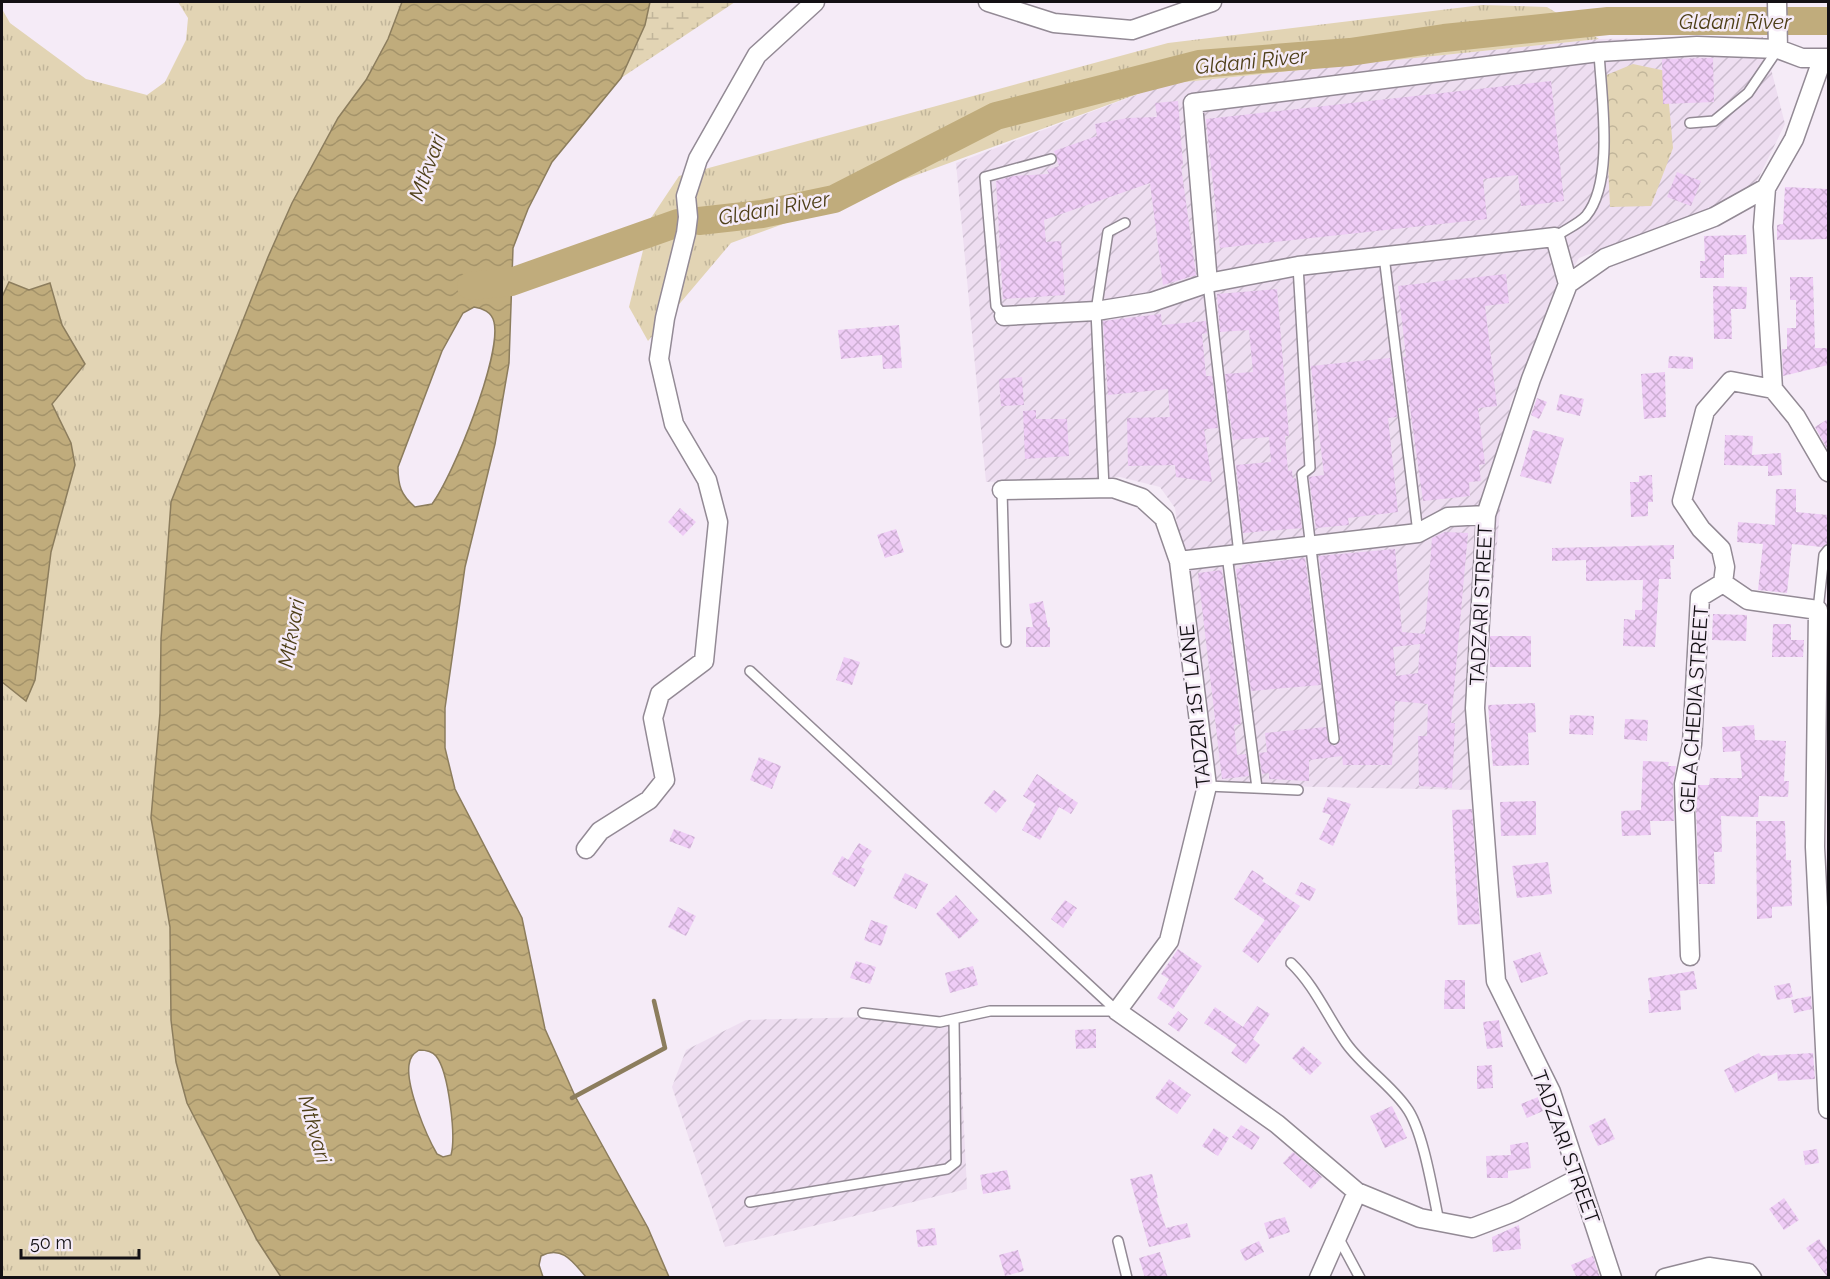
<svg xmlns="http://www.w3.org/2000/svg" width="1830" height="1279" font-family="Raleway,sans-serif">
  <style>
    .industrial { fill: url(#industrial-furrows) }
    .grass { fill: url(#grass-tufts) }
    .forest { fill: url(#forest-crowns) }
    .wetland { fill: url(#wetland-marsh) }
    .water { fill: url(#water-waves); stroke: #8c7d5d; stroke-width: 1.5; fill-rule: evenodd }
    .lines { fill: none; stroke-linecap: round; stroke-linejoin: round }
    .stream { stroke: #8c7d5d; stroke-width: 4.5 }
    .river { stroke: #c0ac7c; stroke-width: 28 }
    .building { fill: url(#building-cross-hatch); fill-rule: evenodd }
    .service-casing { stroke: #938a95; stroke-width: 12 }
    .minor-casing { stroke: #938a95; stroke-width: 21 }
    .service { stroke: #fff; stroke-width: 9 }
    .minor { stroke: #fff; stroke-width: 18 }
    .labels { text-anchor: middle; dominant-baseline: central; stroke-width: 5; stroke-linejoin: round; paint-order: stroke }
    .street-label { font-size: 20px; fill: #131014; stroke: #f5ebf7 }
    .water-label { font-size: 21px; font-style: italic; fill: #4e3f18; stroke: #f5ebf7 }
  </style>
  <defs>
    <pattern id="industrial-furrows" width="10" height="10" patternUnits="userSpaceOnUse" patternTransform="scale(1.5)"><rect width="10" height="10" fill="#eedef1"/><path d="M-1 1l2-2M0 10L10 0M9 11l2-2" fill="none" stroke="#cbbdce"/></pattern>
    <pattern id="grass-tufts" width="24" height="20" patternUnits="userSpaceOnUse" patternTransform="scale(1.5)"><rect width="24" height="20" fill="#e2d4b4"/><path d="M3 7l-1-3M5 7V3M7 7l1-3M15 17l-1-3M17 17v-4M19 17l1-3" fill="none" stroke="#c1b59a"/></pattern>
    <pattern id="forest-crowns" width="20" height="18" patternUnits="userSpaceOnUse" patternTransform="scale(1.5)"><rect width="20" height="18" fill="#e2d4b4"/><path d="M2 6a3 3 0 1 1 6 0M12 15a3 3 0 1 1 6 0" fill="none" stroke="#c1b59a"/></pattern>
    <pattern id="wetland-marsh" width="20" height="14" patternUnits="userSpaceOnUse" patternTransform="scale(1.5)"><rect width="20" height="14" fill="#e2d4b4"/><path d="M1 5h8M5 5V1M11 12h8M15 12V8" fill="none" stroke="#c1b59a"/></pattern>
    <pattern id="water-waves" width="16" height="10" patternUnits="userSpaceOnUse" patternTransform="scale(1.5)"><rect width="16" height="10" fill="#c0ac7c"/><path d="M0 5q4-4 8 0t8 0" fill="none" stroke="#a4936a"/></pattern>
    <pattern id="building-cross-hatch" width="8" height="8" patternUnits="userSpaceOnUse" patternTransform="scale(1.5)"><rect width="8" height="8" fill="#efccf6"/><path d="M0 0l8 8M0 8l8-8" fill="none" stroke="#ccaed2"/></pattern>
  </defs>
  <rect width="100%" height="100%" fill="#f5ebf7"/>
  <path class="industrial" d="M1763,37L1785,124L1756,183L1715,207L1579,258L1552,305L1510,404L1474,790L1211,785L1175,508L1160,487L1120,477L986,482L956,163L1165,84L1599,39Z
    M871,1017L959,1028L967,1189L725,1247L672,1087L686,1050L746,1020Z"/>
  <path class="grass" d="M178,2H402L388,39L366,80L338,118L292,203L268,257L171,502L161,639L160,713L151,818L170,927L171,1020L176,1062L187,1103L257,1240L281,1277H2V9L10,23L86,79L147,95L165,82L186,40L188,18Z
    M1482,5L1547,7L1599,39L1165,84L731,243L648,341L629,307L651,218L679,176L1168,43Z"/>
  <path class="forest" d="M1633,64L1666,71L1673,148L1651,206L1610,207L1604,76Z"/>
  <path class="wetland" d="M650,2H735L621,78L645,25Z"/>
  <path class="water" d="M402,2H650L645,25L621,78L552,162L528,209L513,248L509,363L495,444L465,567L445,708V748L455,789L522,918L545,1029L575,1096L648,1228L669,1277H586C573,1262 562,1245 541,1256L539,1265L543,1277H281L257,1240L187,1103L176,1062L171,1020L170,927L151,818L160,713L161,639L171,502L268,257L292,203L338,118L366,80L388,39ZM474,307C482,308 492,312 494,322C502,355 453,476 432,504L415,507C401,495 398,486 398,467L442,351L463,313ZM419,1050C426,1050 432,1051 436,1056C449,1072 456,1137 451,1155L443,1157L437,1154C426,1135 406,1087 409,1065C410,1057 413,1054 419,1050Z
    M9,282L29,290L50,283L62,325L85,364L52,404L71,443L75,465L51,552L35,680L26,701L2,682V297Z"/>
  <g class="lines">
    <path class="stream" d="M572,1098L665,1048L654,1001"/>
    <path class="river" d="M699,221L762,214L834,199L996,116L1199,64L1350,52L1444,38L1608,21H1828
      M471,286L511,282L678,223"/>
  </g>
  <path class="building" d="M1713,58L1714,102L1663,104L1662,59Z
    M1551,81L1564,201L1521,206L1518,175L1483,179L1487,219L1220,248L1206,119Z
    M1178,101L1183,165L1181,166L1196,275L1163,285L1150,183L1044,220L1046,242L1061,241L1065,295L1003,299L996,181L1013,176L1049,174L1047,170L1059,166L1054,151L1097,136L1095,124L1128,118L1157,117L1155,103Z
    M1677,172L1701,181L1691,206L1667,197Z
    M1785,187L1828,189V239L1777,240V225L1783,224Z
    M1746,235L1747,254L1724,255V278H1700V261H1705L1704,236Z
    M1506,274L1509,303L1485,306L1497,406L1478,408L1485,464L1479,465L1481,481L1469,482L1470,496L1423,501L1403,357H1406L1398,286Z
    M1790,277H1813L1815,348H1828V365L1783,376L1782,349H1787V328H1796V300H1790Z
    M1713,286L1747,287L1746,309H1731L1732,339H1714Z
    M1277,289L1289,436H1285L1288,471L1292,470L1293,479L1296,478L1302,528L1243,533L1236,465L1271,462L1269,437L1233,440L1225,374L1253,372L1249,330L1220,332L1217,294Z
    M1161,314L1162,325L1206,321L1207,333L1202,334L1206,376H1212L1218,428L1204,429L1212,482L1176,477L1175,465L1128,466L1127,418L1170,417L1168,389L1108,395L1103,321Z
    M899,325L902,368L883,369L882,355L841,359L838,330Z
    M1669,356L1693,357V369L1668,368Z
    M1390,358L1397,417L1388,418L1398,512L1348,518L1349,525L1316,528L1309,477L1324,475L1311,366Z
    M1665,372L1666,417L1644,419L1641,374Z
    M1022,377L1024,405L1001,406L999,379Z
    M1560,394L1584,399L1580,416L1556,410Z
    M1537,398L1547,402L1539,419L1531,415Z
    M1036,410V419H1067L1069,456L1025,459L1023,411Z
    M1828,419V450L1815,427Z
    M1533,430L1564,438L1551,484L1520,476Z
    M1725,435L1753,436L1752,455L1781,453L1782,475L1768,476V466L1724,465Z
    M1652,475L1653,502H1648V516L1631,517L1630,482H1639V476Z
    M1776,489H1796V512L1828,515L1827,544L1822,547L1792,544L1787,593L1758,590L1763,544L1737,542L1738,522L1775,525Z
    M680,508L696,522L683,536L668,522Z
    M896,529L904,552L885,558L877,535Z
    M1445,532L1468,533L1451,723H1455L1452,788L1419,786L1418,736H1427L1428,704L1395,701L1392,765H1343L1342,756L1309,760V781L1269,779V773L1262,774L1259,753L1267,752L1265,733L1326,727L1329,743L1335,746L1340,741L1319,556L1395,549L1402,632L1425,634L1432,538ZM1420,644L1418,673L1396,676L1393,647Z
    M1674,545V559H1670L1671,579H1659L1655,647L1623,646L1624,619L1635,620V610H1642L1643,580L1586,581V560L1552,561V548Z
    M1305,558L1321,685L1251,691L1236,569L1242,568V565Z
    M1222,570L1241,724L1234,725L1237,755L1246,754L1249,776L1222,779L1198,573Z
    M1043,601L1048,627H1050V647H1026V627H1033L1029,604Z
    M1713,614L1747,615L1746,641L1712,640Z
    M1773,624H1791V640H1804L1803,657H1772Z
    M1490,636H1531V667H1490Z
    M844,657L860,662L852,685L836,680Z
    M1535,703L1536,732L1528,733L1529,765L1493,766L1488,705Z
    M1570,715L1594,716L1593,735L1569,734Z
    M1625,719L1648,720L1647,741L1624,739Z
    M1754,725L1755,740L1786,741L1784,781H1789L1788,797L1759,796L1758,817L1721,816L1722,852H1714L1715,884H1699L1695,785H1709L1710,778H1742L1740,751L1723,752L1722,727Z
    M759,757L781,766L772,789L750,780Z
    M1643,761L1669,762L1668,766H1676L1673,784L1674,821H1650L1651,835L1622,836L1621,811L1641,810Z
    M1037,774L1078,803L1071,814L1059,807L1040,840L1022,830L1036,804L1023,796Z
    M994,790L1007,800L996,813L984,803Z
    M1328,797L1351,804L1333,846L1319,839L1331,815L1322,812Z
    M1536,801V835L1501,836L1500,802Z
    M1472,809L1480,924L1458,925L1452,810Z
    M1756,821H1785L1786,860H1791L1792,906L1772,907V918L1757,919Z
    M674,829L695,837L690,849L669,841Z
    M859,843L872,851L861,867L865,869L855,887L832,874L842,856L848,860Z
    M1548,862L1552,894L1517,898L1512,866Z
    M1252,870L1264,878L1262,881L1300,906L1258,963L1242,951L1265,920L1234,899Z
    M905,873L928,884L916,909L893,898Z
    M1301,882L1316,889L1310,901L1295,894Z
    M956,895L979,921L959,939L936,914Z
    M1065,900L1077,908L1063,928L1051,919Z
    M678,907L696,916L686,936L668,927Z
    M871,920L888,926L881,946L864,940Z
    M1178,949L1202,966L1173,1009L1157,998L1169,979L1161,974Z
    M1540,952L1548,974L1521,983L1513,961Z
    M856,961L876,967L870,984L850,978Z
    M973,966L978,985L950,993L945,973Z
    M1694,971L1697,989L1680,991L1681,1010L1649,1013L1648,1000H1651L1648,978Z
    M1445,980H1465V1009H1444Z
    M1790,983L1793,997L1777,1000L1774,986Z
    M1811,996L1812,1009L1794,1013L1791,1000Z
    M1257,1006L1270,1014L1253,1039L1260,1045L1246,1064L1231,1053L1237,1045L1204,1023L1215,1007L1243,1027Z
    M1178,1011L1188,1019L1179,1032L1168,1024Z
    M1499,1020L1503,1047L1487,1049L1483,1022Z
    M1096,1029V1048L1076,1049L1075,1030Z
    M1303,1046L1322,1063L1310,1075L1292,1058Z
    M1759,1053L1761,1056L1813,1053L1815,1079L1778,1081L1777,1072L1735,1093L1724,1070Z
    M1492,1065L1493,1088L1477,1089V1066Z
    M1169,1079L1191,1095L1177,1114L1155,1098Z
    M1538,1097L1543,1111L1527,1118L1521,1104Z
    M1392,1106L1407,1138L1385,1148L1370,1116Z
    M1605,1118L1615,1139L1598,1146L1589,1126Z
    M1241,1125L1260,1137L1252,1150L1232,1137Z
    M1214,1128L1229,1138L1218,1156L1202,1146Z
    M1528,1142L1531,1168L1508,1171V1178H1487L1486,1156L1511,1155L1510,1145Z
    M1817,1149L1819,1163L1805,1165L1803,1151Z
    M1293,1152L1322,1177L1311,1189L1283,1163Z
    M1007,1170L1011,1189L983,1194L980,1175Z
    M1152,1174L1158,1198H1156L1166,1228L1187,1223L1191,1237L1149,1247L1130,1179Z
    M1784,1198L1799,1220L1784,1230L1769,1209Z
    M1285,1217L1290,1232L1269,1239L1264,1223Z
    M1519,1225L1521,1249L1493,1252L1492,1237Z
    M935,1228L937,1245L918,1247L916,1230Z
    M1819,1239L1828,1252V1278L1806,1248Z
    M1259,1241L1264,1252L1245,1261L1240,1250Z
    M1018,1250L1024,1271L1005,1276L999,1255Z
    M1160,1252L1168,1278H1145L1139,1258Z
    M1593,1256L1600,1278H1577L1571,1265Z"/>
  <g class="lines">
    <g class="service-casing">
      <path id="service" d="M1690,123L1714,121L1748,93L1778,49
        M1555,237C1564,230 1579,224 1586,216C1615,181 1601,95 1599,52
        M1384,256L1418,533
        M1298,266L1310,468L1302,474L1334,739
        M1208,283L1239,554
        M1004,316L996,306L985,177L1051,159
        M1104,488L1096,311L1108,232L1125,223
        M1002,490L1006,642
        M1227,555L1257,788
        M1818,610L1824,555L1828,550
        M750,671L1117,1011
        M1207,786L1298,790
        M1291,963C1315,986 1327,1016 1346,1043C1363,1067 1389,1083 1406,1107C1423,1129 1433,1193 1439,1222
        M863,1013L940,1022L990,1011H1117
        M750,1202L947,1169L956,1162L954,1019
        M1338,1237L1360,1278
        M1118,1241L1127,1278"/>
    </g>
    <g class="minor-casing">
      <path id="minor" d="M988,2L1054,23L1132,30L1212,2
        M1777,2L1778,49
        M1766,188L1763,227L1773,389L1796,417L1828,472
        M1208,283L1193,103L1599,52L1697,46L1778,49L1802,58H1828
        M1004,316L1096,311L1152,302L1208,283L1298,266L1555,237L1568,284
        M1002,490L1113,488L1142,498L1164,518L1179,561L1207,786L1169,941L1117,1011L1277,1124L1357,1192L1420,1218L1472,1228L1514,1212L1579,1178
        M1179,561L1418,533L1448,517L1486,515
        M1723,583L1748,600L1818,610L1815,847L1828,1109
        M586,849L600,831L649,800L665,780L653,718L660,694L704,661L718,522L707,480L674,424L659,359L665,318L686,233L688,217L686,196L698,159L757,55L815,2
        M1690,956L1684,784L1692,744L1700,597L1723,583L1725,567L1721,549L1701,529L1682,501L1705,411L1731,381L1773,389
        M1319,1278L1357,1192
        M1612,1278L1551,1092L1496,981L1475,708L1486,515L1531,379L1568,284L1605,258L1714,217L1766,188L1794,139L1822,60
        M1665,1278L1709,1267L1748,1273L1752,1278"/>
    </g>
    <use href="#service" class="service"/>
    <use href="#minor" class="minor"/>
  </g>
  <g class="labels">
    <g class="street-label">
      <text transform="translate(1481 605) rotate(-87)">TADZARI STREET</text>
      <text transform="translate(1195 706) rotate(-96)">TADZRI 1ST LANE</text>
      <text transform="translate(1694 709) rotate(-86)">GELA CHEDIA STREET</text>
      <text transform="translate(1566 1147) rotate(70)">TADZARI STREET</text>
    </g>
    <g class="water-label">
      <text x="1735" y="21">Gldani River</text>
      <text transform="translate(1251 61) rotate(-6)">Gldani River</text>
      <text transform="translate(427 167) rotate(-70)">Mtkvari</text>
      <text transform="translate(774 208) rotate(-10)">Gldani River</text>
      <text transform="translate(291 633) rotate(-80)">Mtkvari</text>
      <text transform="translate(315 1129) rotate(74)">Mtkvari</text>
    </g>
  </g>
  <rect width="1830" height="1279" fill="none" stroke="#131014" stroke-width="6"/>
  <path d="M21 1249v9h118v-9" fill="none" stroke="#131014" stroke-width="3"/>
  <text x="30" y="1249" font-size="18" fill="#131014" stroke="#f5ebf7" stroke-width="4.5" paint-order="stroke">50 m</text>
</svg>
